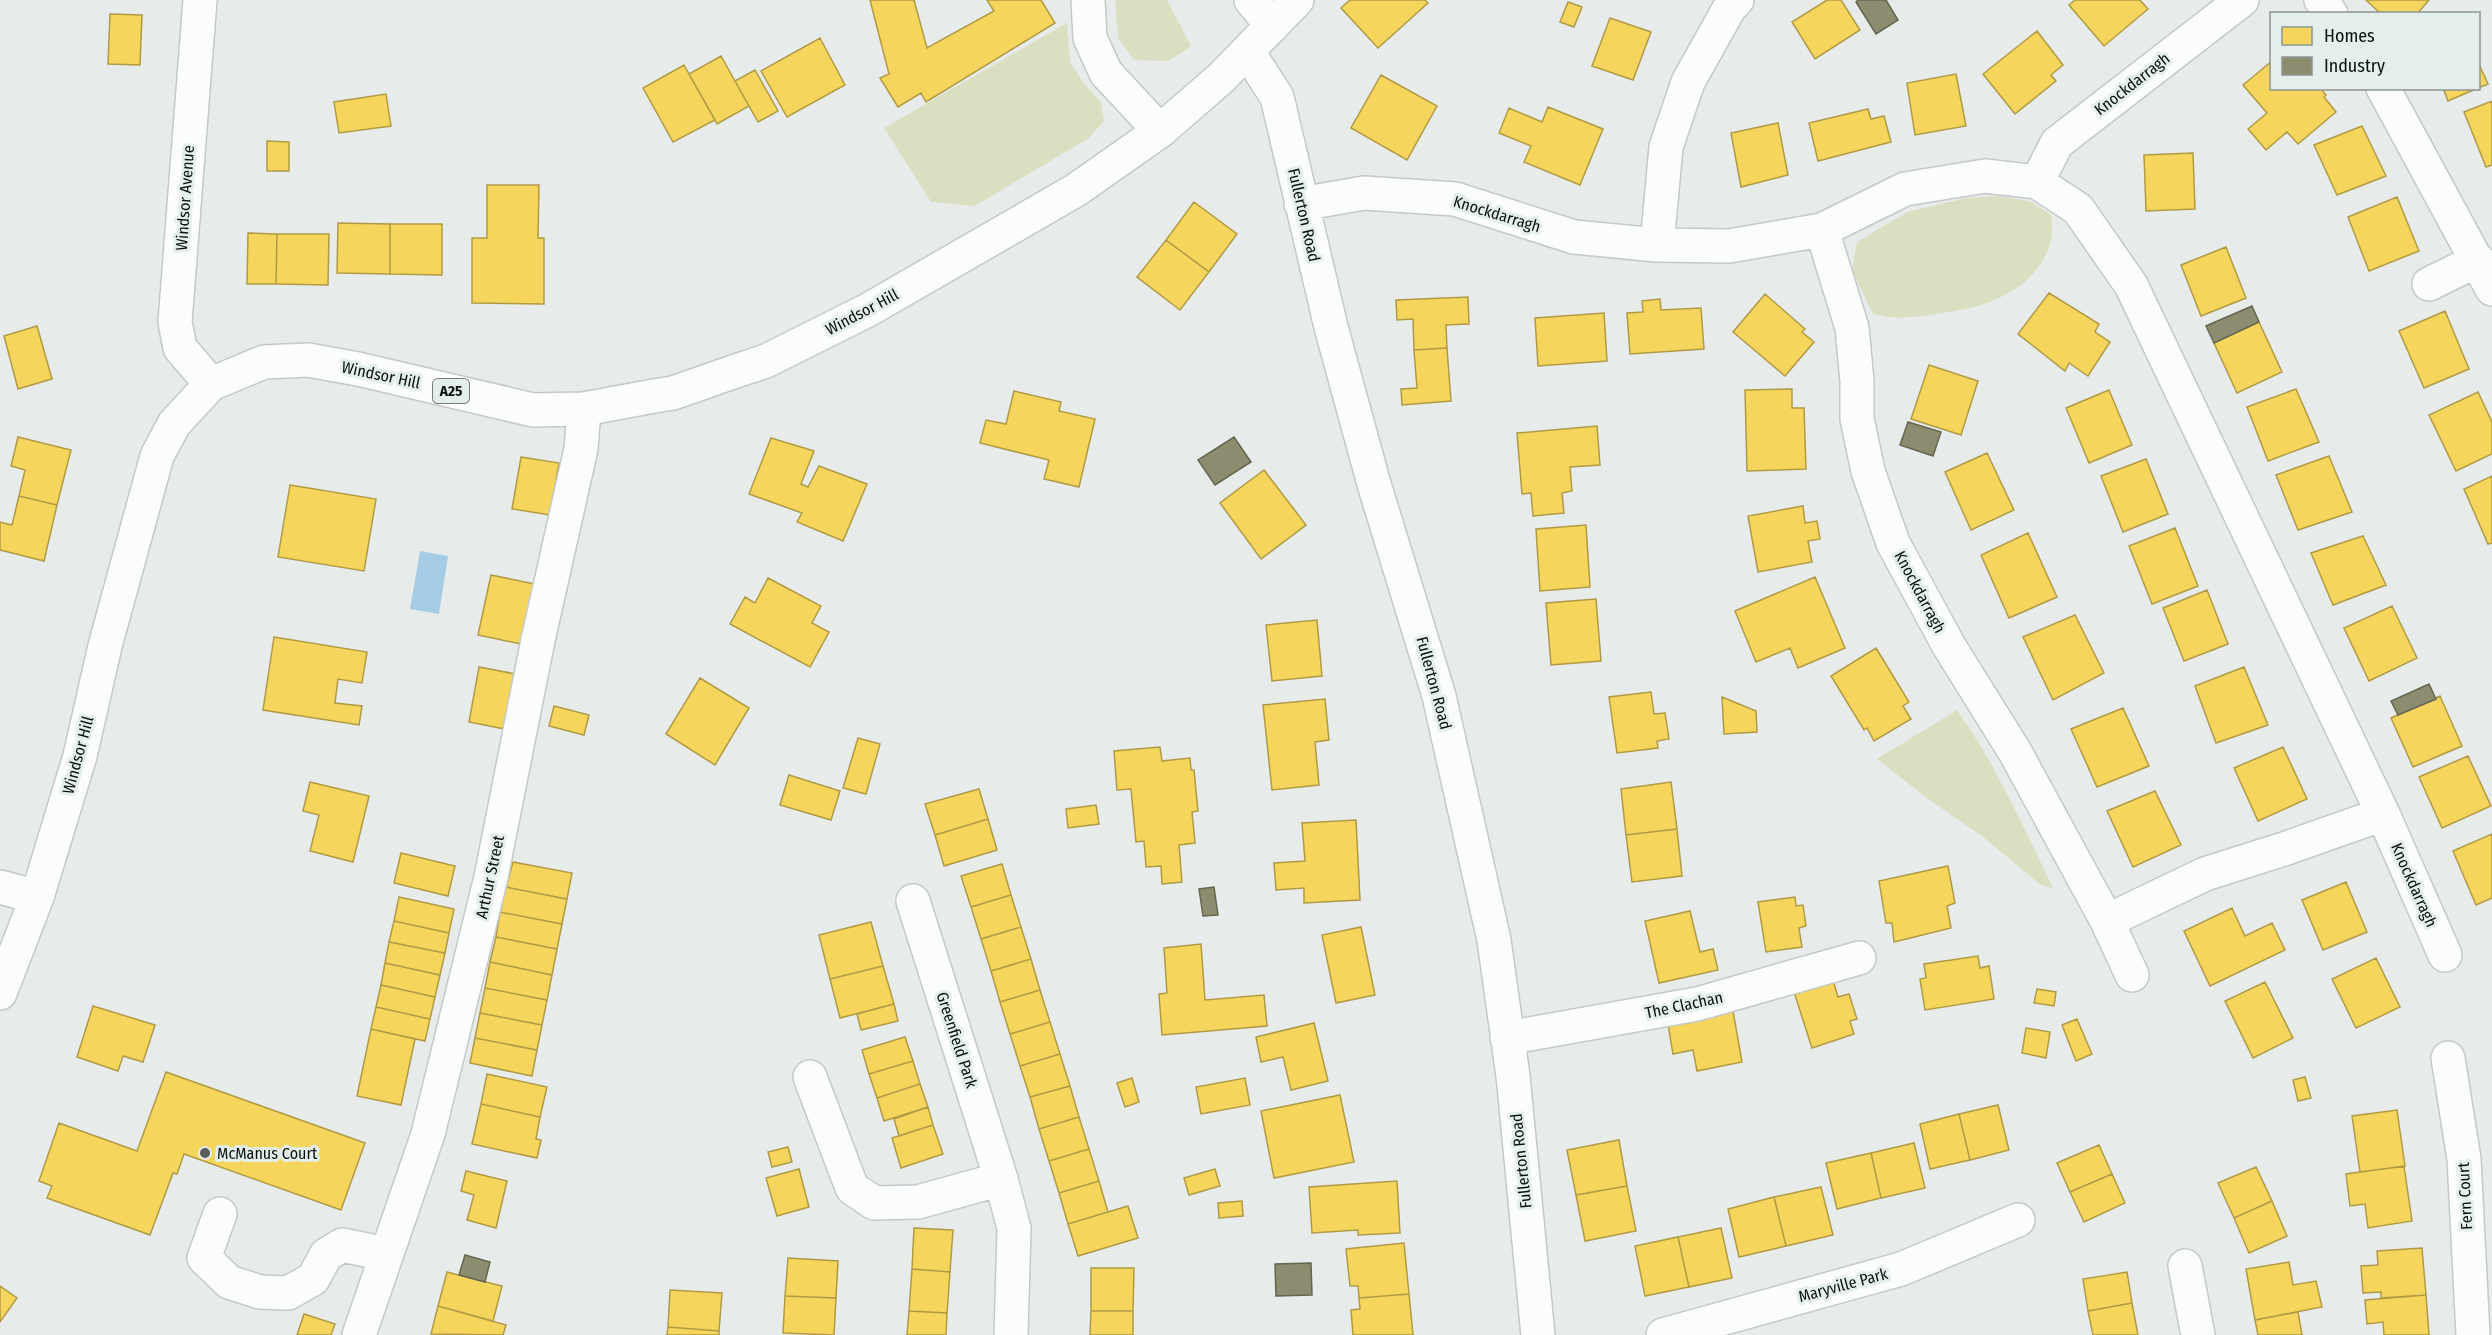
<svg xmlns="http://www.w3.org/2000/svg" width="2492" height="1335" font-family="'Fira Sans Condensed',sans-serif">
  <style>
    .green { fill: #d9dfc0 }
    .water { fill: #a4cce4 }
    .homes { fill: #f6d55c; stroke: #b09a45; stroke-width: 1.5 }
    .industry { fill: #8c8c6e; stroke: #656651; stroke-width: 1.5 }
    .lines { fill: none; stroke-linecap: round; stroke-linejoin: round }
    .minor-casing { stroke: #c4c9c7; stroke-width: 36 }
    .major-casing { stroke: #c4c9c7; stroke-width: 36 }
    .minor { stroke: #fbfcfc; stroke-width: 33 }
    .major { stroke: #fbfcfc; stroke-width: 33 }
    .poi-dot { fill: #585c5b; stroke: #e4efeb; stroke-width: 2 }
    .labels { text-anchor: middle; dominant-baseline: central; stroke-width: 6; stroke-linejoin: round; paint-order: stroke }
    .shield { fill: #e4efeb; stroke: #4c5250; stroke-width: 1.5 }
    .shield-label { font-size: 15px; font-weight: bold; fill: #0b0f0e }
    .street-label { font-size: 16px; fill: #0b0f0e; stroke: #e4efeb }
    .poi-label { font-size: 16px; fill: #0b0f0e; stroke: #e4efeb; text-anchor: start }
  </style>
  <rect width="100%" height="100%" fill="#e7ecea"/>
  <path class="green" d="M1115,0H1167L1191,46L1169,61L1134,60L1118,38Z
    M1067,23L1070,62L1082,81L1101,103L1104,121L1089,138L975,206L931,202L884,128Z
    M2000,196L2032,202L2051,215C2054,235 2051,246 2041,263C2018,299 1976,308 1937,314C1914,317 1896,320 1873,314L1852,271L1857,242L1907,212L1966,198Z
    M1957,710C1996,765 2024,828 2053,888L2041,885L1982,836L1931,801L1877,759Z"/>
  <path class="water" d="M420,551L448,556L439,614L410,609Z"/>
  <path class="homes" d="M870,0H914L927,48L994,11L987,0H1041L1055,23L926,102L921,93L898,107L880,78L889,74Z
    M1350,0H1425L1428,3L1378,48L1341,8Z
    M1827,0H1841L1860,30L1815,59L1792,22Z
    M2075,0H2140L2148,9L2104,46L2069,5Z
    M2366,0H2429L2417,14H2381Z
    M1568,2L1582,7L1574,27L1560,22Z
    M110,14L142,15L140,65L108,64Z
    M1610,18L1651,32L1633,80L1592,66Z
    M2037,31L2063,65L2051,75L2056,81L2015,114L1983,74Z
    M820,38L845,85L787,117L761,71Z
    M721,56L749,106L717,124L689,74Z
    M2272,61V88H2320L2326,95L2324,97L2336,112L2298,144L2287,132L2266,150L2248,129L2267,113L2243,85Z
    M2478,62L2488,84L2478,88Z
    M684,65L715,120L673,142L643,88Z
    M755,70L778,111L758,122L735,81Z
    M1956,74L1966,126L1915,135L1907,83Z
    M1381,75L1437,106L1407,160L1351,128Z
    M2443,88H2478L2448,101Z
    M386,94L391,126L339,133L334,102Z
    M2492,101V165L2486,167L2464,112Z
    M1548,107L1603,129L1580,185L1524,162L1531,146L1499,133L1509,108L1542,122Z
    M1868,109L1871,119L1884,116L1891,142L1818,161L1809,123Z
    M1778,123L1788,175L1741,187L1731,133Z
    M2362,126L2386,176L2337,195L2314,145Z
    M267,141L289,142V171H267Z
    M2193,153L2195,209L2146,211L2144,155Z
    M487,185H539L538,238H544V304L472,303V238H487Z
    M2397,197L2419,251L2369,271L2348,217Z
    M1194,202L1237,234L1209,272L1166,240Z
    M338,223L390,224V274L337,273Z
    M390,224H442V275L390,274Z
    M248,233L277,234L276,284H247Z
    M277,234H329L328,285L276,284Z
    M1166,240L1209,272L1180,310L1137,277Z
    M2226,247L2246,298L2201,316L2181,265Z
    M2049,293L2099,324L2095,332L2110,342L2088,376L2069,363L2065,371L2018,334Z
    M1765,294L1805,329L1802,332L1814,342L1785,376L1733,332Z
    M1468,297L1469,324L1446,325L1447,348L1414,350L1413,319L1397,320L1396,300Z
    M1660,299L1661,310L1701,308L1704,349L1630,354L1627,313L1643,312L1642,301Z
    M2445,311L2469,369L2424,388L2399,331Z
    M1604,313L1607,361L1538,366L1535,318Z
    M2259,322L2282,372L2237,393L2214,343Z
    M37,326L52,379L18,389L4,336Z
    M1447,348L1451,401L1402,405L1401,389L1417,388L1414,350Z
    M1929,365L1978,381L1961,435L1911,419Z
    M1792,389V408H1804L1806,469L1747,471L1745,390Z
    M2296,389L2319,442L2268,461L2247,407Z
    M2109,390L2132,445L2089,463L2066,408Z
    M1014,391L1061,402L1059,411L1095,419L1079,487L1044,479L1049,460L980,443L986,420L1006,424Z
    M2478,392L2492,422V454L2456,471L2429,415Z
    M1597,426L1600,465L1570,467L1572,491L1562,493L1564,513L1533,516L1531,493L1522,494L1517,433Z
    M18,437L71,450L57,505L19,496L25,470L11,466Z
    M771,438L814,451L801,484L808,487L819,466L867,484L843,541L797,522L802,513L749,494Z
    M1987,453L2014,510L1971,530L1945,472Z
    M2329,456L2352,512L2298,530L2276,475Z
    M521,457L559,463L550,515L512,509Z
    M2146,459L2168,514L2123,532L2101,476Z
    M1264,470L1306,525L1261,559L1220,503Z
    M2492,476V543L2488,544L2464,489Z
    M290,485L376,499L364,571L278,557Z
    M19,496L57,505L44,561L0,550V522L12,525Z
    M1803,506L1805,523L1817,521L1820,539L1808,541L1812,562L1758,572L1748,516Z
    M1586,525L1590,587L1540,591L1536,529Z
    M2175,528L2198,586L2152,604L2129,546Z
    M2028,533L2057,597L2009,618L1981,555Z
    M2363,536L2386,585L2333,605L2311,553Z
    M491,575L535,584L521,644L478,635Z
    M1815,577L1845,648L1798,668L1790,648L1756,662L1735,611Z
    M768,578L821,606L812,623L829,632L810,667L730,624L745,597L755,603Z
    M2207,590L2228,644L2184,661L2163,608Z
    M1596,599L1601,661L1551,665L1546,603Z
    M2392,606L2417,658L2369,681L2344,628Z
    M2075,615L2104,673L2053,700L2023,637Z
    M1317,620L1322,676L1272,681L1266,625Z
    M274,637L367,652L362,683L338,679L335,703L362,706L359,725L263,710Z
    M1876,648L1909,702L1903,706L1911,719L1874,741L1867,728L1864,730L1831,676Z
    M479,667L516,674L505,729L469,722Z
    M2244,667L2268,725L2216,743L2195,686Z
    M700,678L749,708L715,765L666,734Z
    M1651,692L1654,714L1665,713L1669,739L1657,741L1658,748L1617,753L1609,697Z
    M2440,696L2462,746L2413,767L2391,718Z
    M1722,697L1756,711L1757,732L1724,734Z
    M1325,699L1329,740L1315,742L1319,785L1272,790L1263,705Z
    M554,706L589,715L584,735L549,726Z
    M2123,708L2149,766L2097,787L2071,729Z
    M858,738L880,744L866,794L843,788Z
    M1160,747L1162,761L1190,758L1191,770H1194L1198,811L1192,812L1195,843L1179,845L1182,882L1162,884L1161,866L1146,867L1144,841L1136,842L1131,789L1117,790L1114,751Z
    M2283,747L2307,799L2258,821L2234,768Z
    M2468,756L2491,806L2442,828L2419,777Z
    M789,775L840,791L831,820L780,805Z
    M310,782L369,796L353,862L310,851L319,815L303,811Z
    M1671,782L1677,829L1626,835L1621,789Z
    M979,789L988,819L935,835L925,804Z
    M2155,791L2181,845L2133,867L2107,811Z
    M1096,805L1099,824L1068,828L1066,809Z
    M988,819L997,850L944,866L935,835Z
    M1356,820L1360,900L1304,903V888L1276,890L1274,863L1305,861L1302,823Z
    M1677,829L1682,876L1632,882L1626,835Z
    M2492,834V898L2476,905L2453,851Z
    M401,853L455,866L448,896L394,883Z
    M513,862L572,873L567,899L506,887Z
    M1002,864L1011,895L971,907L961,876Z
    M1948,866L1955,903L1947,906L1951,928L1894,942L1892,923H1886L1879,881Z
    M2346,882L2367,932L2323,950L2302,900Z
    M506,887L567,899L562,924L500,912Z
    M1011,895L1021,927L981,939L971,907Z
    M399,897L454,909L449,933L394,921Z
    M1795,897L1796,906L1803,905L1806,926L1799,928L1802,947L1766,952L1758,902Z
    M2232,908L2245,936L2272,923L2285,950L2210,986L2184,931Z
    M1690,911L1700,952L1713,949L1718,970L1659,983L1645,921Z
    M500,912L562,924L557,949L496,937Z
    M394,921L449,933L445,953L389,942Z
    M871,922L883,966L830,979L819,935Z
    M1021,927L1031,959L991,971L981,939Z
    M1361,927L1375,995L1336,1003L1322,935Z
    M496,937L557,949L552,975L490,962Z
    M389,942L445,953L440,975L385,963Z
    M1201,944L1205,1000L1264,995L1267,1026L1162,1035L1159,994L1167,993L1164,948Z
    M1978,956L1980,968L1989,966L1994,999L1925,1010L1920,979L1926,978L1924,964Z
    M2376,958L2400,1007L2356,1028L2332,979Z
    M1031,959L1040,990L1000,1002L991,971Z
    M490,962L552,975L547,1000L485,988Z
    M385,963L440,975L435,997L381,985Z
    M883,966L894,1004L840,1018L830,979Z
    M1833,980L1838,997L1849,994L1857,1019L1850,1021L1854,1034L1812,1048L1794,992Z
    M2265,982L2293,1038L2253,1058L2225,1001Z
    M381,985L435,997L430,1019L376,1007Z
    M485,988L547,1000L542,1025L480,1013Z
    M2037,989L2056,992L2054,1006L2034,1003Z
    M1040,990L1050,1022L1010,1034L1000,1002Z
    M894,1004L898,1021L861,1030L857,1014Z
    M93,1006L155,1025L143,1062L123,1056L118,1071L77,1057Z
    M376,1007L430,1019L425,1041L371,1029Z
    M1733,1011L1742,1062L1697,1071L1693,1050L1673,1054L1668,1024Z
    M480,1013L542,1025L537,1050L475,1038Z
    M2077,1019L2092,1054L2076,1061L2062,1025Z
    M1050,1022L1060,1054L1020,1066L1010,1034Z
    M1314,1023L1328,1081L1291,1090L1283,1057L1261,1062L1256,1037Z
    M2026,1028L2050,1032L2046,1058L2022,1053Z
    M371,1029L415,1039L401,1105L357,1096Z
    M905,1037L913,1061L869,1074L862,1050Z
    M475,1038L537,1050L532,1076L470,1063Z
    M1060,1054L1070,1086L1030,1097L1020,1066Z
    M913,1061L920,1084L877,1098L869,1074Z
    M166,1072L365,1143L341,1210L184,1154L177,1174L173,1173L150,1235L47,1198L52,1186L39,1181L59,1123L137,1151Z
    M487,1074L547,1087L540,1117L481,1104Z
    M2305,1077L2311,1098L2298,1101L2293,1080Z
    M1132,1078L1139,1102L1125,1107L1117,1083Z
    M1245,1078L1250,1105L1201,1114L1196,1087Z
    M920,1084L928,1107L884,1121L877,1098Z
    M1070,1086L1079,1117L1039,1129L1030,1097Z
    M1340,1095L1354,1162L1274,1178L1261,1111Z
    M481,1104L540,1117L536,1139L541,1140L537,1158L472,1144Z
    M1998,1105L2009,1150L1970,1160L1959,1114Z
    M928,1107L933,1125L899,1136L894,1119Z
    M2397,1110L2405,1166L2360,1172L2352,1116Z
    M1959,1114L1970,1160L1930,1169L1920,1124Z
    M1079,1117L1089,1149L1049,1161L1039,1129Z
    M933,1125L943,1154L901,1168L892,1138Z
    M1619,1140L1627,1186L1576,1195L1567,1150Z
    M1914,1143L1925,1188L1881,1198L1871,1153Z
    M2099,1145L2112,1174L2070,1192L2057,1163Z
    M788,1147L792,1162L772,1167L768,1152Z
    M1089,1149L1099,1181L1059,1193L1049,1161Z
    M1871,1153L1881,1198L1837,1209L1826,1163Z
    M2404,1166L2412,1221L2368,1228L2365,1204L2350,1206L2346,1174Z
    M2256,1167L2272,1201L2234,1218L2218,1183Z
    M799,1169L809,1207L777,1216L766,1178Z
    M1215,1169L1220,1186L1189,1195L1184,1178Z
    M466,1171L507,1181L496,1228L467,1220L474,1195L461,1191Z
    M2112,1174L2125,1203L2084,1222L2070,1192Z
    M1099,1181L1108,1212L1068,1224L1059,1193Z
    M1397,1181L1400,1233L1358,1235V1230L1312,1233L1309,1187Z
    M1627,1186L1636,1231L1585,1241L1576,1195Z
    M1821,1187L1833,1235L1786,1246L1774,1197Z
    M1774,1197L1786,1246L1739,1257L1728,1209Z
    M1242,1201L1243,1216L1219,1218L1218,1203Z
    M2272,1201L2287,1236L2249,1253L2234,1218Z
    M1128,1206L1138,1238L1078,1256L1068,1224Z
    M914,1228L953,1230L950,1272L912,1269Z
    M1721,1228L1732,1278L1689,1287L1678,1237Z
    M1678,1237L1689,1287L1645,1296L1635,1246Z
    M1404,1243L1409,1294L1359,1298L1358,1286H1350L1346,1249Z
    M2422,1248L2426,1295L2381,1298V1292L2363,1293L2361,1266L2378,1265L2377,1251Z
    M788,1258L838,1261L836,1298L785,1296Z
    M2289,1262L2293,1285L2316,1281L2322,1307L2255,1320L2246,1269Z
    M1091,1268H1134L1133,1311H1091Z
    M912,1269L950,1272L947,1313L909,1311Z
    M447,1272L502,1286L493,1321L438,1306Z
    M2127,1272L2132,1303L2088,1311L2083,1279Z
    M0,1286L17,1298L0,1322Z
    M670,1290L722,1293L719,1331L668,1327Z
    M1409,1294L1413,1335H1353L1351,1310L1360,1309L1359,1298Z
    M2426,1295L2429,1335H2384L2383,1322L2367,1324L2365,1300Z
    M785,1296L836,1298L834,1335L783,1333Z
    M2132,1303L2138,1335H2093L2088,1311Z
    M438,1306L506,1325L503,1335L431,1334Z
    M909,1311L947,1313L946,1335H907Z
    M1091,1311H1133V1335H1090Z
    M2298,1312L2302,1335H2258L2255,1320Z
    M304,1314L335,1324L331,1335H297Z
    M668,1327L719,1331V1335H667Z"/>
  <path class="industry" d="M1858,0H1886L1898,20L1876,34L1856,2Z
    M2252,306L2259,322L2214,343L2206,326Z
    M1908,422L1941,432L1933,456L1900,445Z
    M1234,437L1251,462L1215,485L1198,460Z
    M2429,684L2436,699L2398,715L2391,701Z
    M1214,887L1218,915L1203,916L1199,889Z
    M465,1255L490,1262L485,1282L459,1275Z
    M1311,1263L1312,1295L1276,1296L1275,1264Z"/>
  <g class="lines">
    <g class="minor-casing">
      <path id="minor" d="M200,0L175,322L180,348L211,384
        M1088,0L1090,38L1106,73L1160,131
        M1251,0L1272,26
        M2321,0L2331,14
        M1248,52L1277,97L1331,327L1374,484L1439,696L1494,940L1513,1076L1538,1335
        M2383,88L2492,289
        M2037,182L2057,143L2242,0
        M1301,204L1364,193L1455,199L1574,237L1657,245L1729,246L1822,230L1905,189L1985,176L2037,182L2078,209L2131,285L2383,814L2445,955
        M1822,230L1852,328L1857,381V419L1868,471L1893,543L1949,646L2015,752L2107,921L2132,975
        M1657,245L1666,147L1688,82L1730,7L1737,0
        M2429,284L2478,260
        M0,887L37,897
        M913,901L1001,1179L1014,1228L1011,1335
        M2107,921L2205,874L2284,849L2383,814
        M1507,1038L1697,1004L1859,958
        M2448,1058L2464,1159L2473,1335
        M810,1077L852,1188L874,1203L918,1202L1001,1179
        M220,1214L204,1258L229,1282L260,1292L288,1293L313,1279L326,1255L342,1245L386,1254
        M2185,1266L2198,1335
        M359,1335L428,1134L491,877L538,640L581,449L584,409
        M1663,1335L1901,1269L2018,1220"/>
    </g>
    <g class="major-casing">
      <path id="major" d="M0,993L37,897L80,756L105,646L157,456L174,424L211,384L264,362L308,360L358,369L533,410L584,409L654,396L673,393L733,372L766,361L868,310L1076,190L1160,131L1221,78L1297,0"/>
    </g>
    <use href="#minor" class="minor"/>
    <use href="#major" class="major"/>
  </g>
  <circle class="poi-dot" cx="205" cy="1153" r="6"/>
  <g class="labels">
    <rect class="shield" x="433" y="379" width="36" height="24" rx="4.5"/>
    <g class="shield-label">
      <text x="451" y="391">A25</text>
    </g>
    <g class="street-label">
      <text transform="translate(2132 84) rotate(-38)">Knockdarragh</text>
      <text transform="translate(185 198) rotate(-86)">Windsor Avenue</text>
      <text transform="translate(1497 214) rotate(17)">Knockdarragh</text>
      <text transform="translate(1304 215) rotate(77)">Fullerton Road</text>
      <text transform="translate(862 312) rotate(-28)">Windsor Hill</text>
      <text transform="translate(381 375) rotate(12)">Windsor Hill</text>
      <text transform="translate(1920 592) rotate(62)">Knockdarragh</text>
      <text transform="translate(1434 683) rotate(75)">Fullerton Road</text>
      <text transform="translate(78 755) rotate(-75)">Windsor Hill</text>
      <text transform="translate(490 877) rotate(-78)">Arthur Street</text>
      <text transform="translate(2414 885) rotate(66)">Knockdarragh</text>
      <text transform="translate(1684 1005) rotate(-12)">The Clachan</text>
      <text transform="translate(957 1040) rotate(72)">Greenfield Park</text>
      <text transform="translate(1521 1161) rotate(-96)">Fullerton Road</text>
      <text transform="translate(2465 1196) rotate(-93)">Fern Court</text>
      <text transform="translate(1843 1285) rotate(-15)">Maryville Park</text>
    </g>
    <g class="poi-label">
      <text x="217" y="1153">McManus Court</text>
    </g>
  </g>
  <rect x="2270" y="12" width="210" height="78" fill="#e4efeb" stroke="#8d9593" stroke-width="1.5"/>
  <rect x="2282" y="27" width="30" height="18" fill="#f6d55c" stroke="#8d9593" stroke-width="1.5"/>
  <text x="2324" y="42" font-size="18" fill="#0b0f0e">Homes</text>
  <rect x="2282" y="57" width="30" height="18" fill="#8c8c6e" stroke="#8d9593" stroke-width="1.5"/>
  <text x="2324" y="72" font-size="18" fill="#0b0f0e">Industry</text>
</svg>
